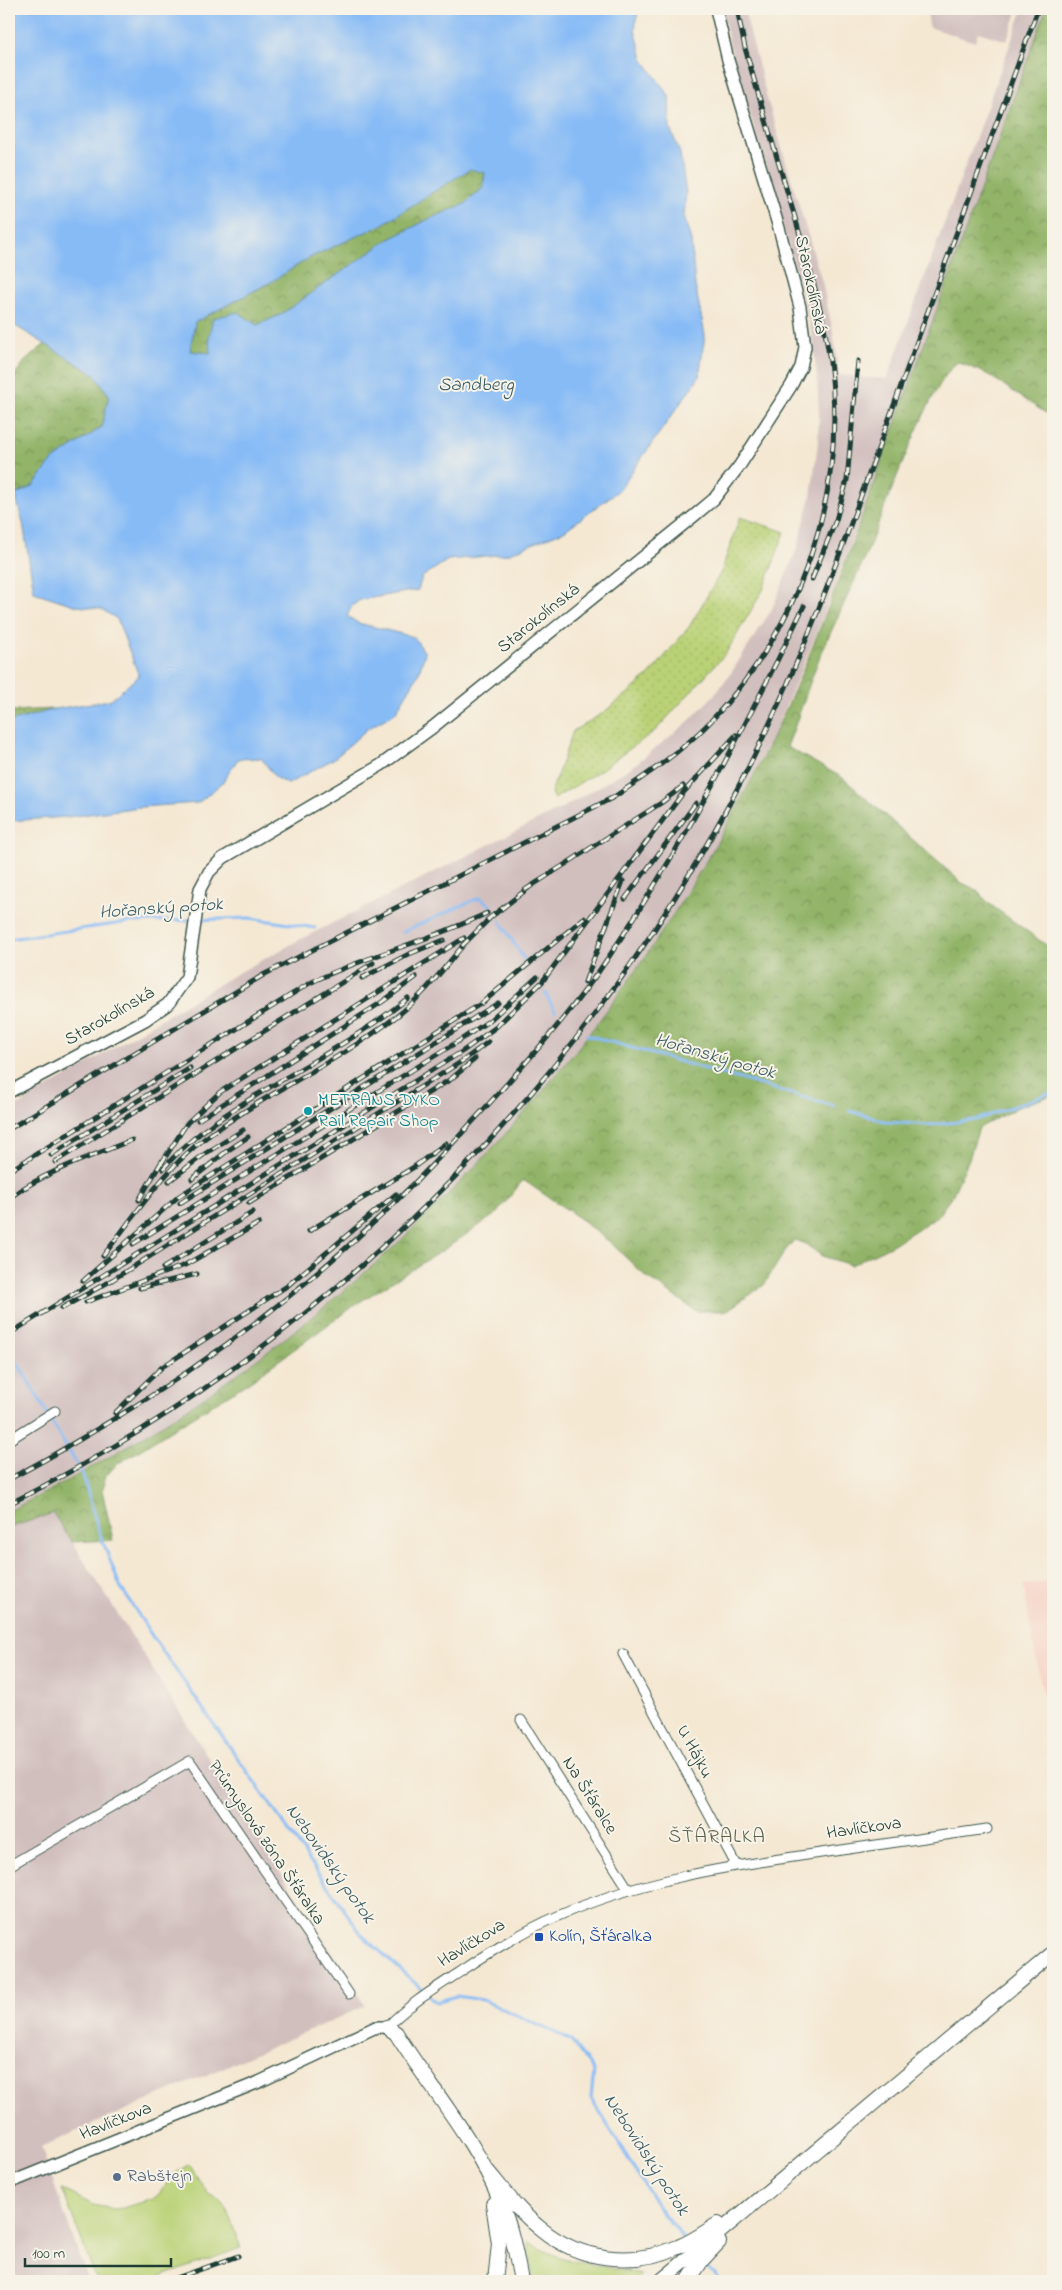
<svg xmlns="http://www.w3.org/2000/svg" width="1062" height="2290" font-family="'Indie Flower',sans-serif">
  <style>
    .built { fill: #f6d2c4 }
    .industrial { fill: #d1bfbe }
    .green { fill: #b9d276; stroke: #6c8855 }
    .forest { fill: url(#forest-crowns); stroke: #58784e }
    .garden { fill: url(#garden-dots); stroke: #6c8855 }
    .water { fill: #87bbf6; stroke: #537c95; fill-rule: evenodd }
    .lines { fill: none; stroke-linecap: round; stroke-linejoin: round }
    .stream { stroke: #87bbf6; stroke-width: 3 }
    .minor-casing { stroke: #3f574c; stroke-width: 11 }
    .tertiary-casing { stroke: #3f574c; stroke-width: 14 }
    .primary-casing { stroke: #3f574c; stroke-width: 16 }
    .minor { stroke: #fff; stroke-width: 9 }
    .tertiary { stroke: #fff; stroke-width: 11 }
    .primary { stroke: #fff; stroke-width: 14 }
    .rail-casing { stroke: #1f3d34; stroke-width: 5 }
    .rail { stroke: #f7f3e8; stroke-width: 3; stroke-dasharray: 9; stroke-linecap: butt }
    .culture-dot { fill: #0f9aa8; stroke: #f7f3e8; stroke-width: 2 }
    .transit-dot { fill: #1a4fb4; stroke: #f7f3e8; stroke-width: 2 }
    .service-dot { fill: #5c6f8a; stroke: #f7f3e8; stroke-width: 2 }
    .labels { text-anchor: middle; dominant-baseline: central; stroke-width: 4; stroke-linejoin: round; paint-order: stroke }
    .street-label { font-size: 18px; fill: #1f3d34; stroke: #f7f3e8 }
    .culture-label { font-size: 18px; fill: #0d838f; stroke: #f7f3e8; text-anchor: start }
    .transit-label { font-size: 18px; fill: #164399; stroke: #f7f3e8; text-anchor: start }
    .service-label { font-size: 18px; fill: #4e5e75; stroke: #f7f3e8; text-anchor: start }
    .water-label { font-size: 19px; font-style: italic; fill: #395c64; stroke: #f7f3e8 }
    .quarter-label { font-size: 20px; letter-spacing: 1px; fill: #5d634b; stroke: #f7f3e8 }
  </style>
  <defs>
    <pattern id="forest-crowns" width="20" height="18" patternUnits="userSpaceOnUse" patternTransform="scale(1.25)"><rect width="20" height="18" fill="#92b467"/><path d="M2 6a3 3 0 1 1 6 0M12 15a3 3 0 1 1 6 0" fill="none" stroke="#779456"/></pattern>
    <pattern id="garden-dots" width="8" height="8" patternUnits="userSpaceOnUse" patternTransform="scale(1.25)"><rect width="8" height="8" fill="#b9d276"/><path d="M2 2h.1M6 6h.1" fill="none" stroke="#9fb567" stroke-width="1.8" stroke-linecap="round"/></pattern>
  </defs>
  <rect width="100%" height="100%" fill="#f7f3e8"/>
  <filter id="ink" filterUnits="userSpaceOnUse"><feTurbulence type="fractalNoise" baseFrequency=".02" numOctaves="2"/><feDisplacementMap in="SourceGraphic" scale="10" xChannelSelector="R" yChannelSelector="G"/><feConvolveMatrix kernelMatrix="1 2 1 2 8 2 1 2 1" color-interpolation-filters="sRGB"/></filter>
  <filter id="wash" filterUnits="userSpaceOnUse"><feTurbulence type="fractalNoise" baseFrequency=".0096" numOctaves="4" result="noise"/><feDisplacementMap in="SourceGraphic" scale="20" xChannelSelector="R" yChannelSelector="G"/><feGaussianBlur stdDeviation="1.12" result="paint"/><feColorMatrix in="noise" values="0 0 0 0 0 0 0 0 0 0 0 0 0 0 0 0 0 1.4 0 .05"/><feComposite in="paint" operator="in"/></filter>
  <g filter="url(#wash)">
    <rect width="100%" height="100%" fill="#f4e8d3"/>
    <path class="built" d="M1053,1581V1752L1023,1585Z"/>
    <path class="industrial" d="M722,9H744L768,102L822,282L833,332L839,375L887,379L1023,9H1046L873,484L816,635L771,740L723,832L693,883L634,973L594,1028L546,1088L509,1132L440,1204L358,1279L284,1340L234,1377L136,1442L9,1511V1111L229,978L303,938L566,806L632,767L688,722L714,695L731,673L772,609L797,549L811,497L818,441L819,414L817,377L812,336L801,287L731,51Z
      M927,9H1018L1007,41L978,32L975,42L929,27Z
      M54,1513L365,2006L41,2147L88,2281H9V1528Z"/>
    <path class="green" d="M189,2164L208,2194L219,2199L227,2210L241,2248L148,2281H97L62,2189L93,2205L114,2209L123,2208L153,2199L159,2194L173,2175Z
      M527,2241C565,2266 600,2263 641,2275L634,2281H534Z"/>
    <path class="forest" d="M1046,9H1053V418L987,374L958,362C931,379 880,521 865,557C850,592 833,626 818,661C807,690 798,719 787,747L843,778L962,883L975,889L991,905L1053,950V1095L1020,1106L979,1128L969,1159L953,1194L938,1216L892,1245L851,1265L822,1256L804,1243L794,1240L785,1251L764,1285L726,1311H696L644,1275L611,1243L572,1213L523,1180L496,1214L448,1247L358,1303L249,1382L116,1465L106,1476L102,1490L113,1540L72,1542L53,1513L9,1528V1511C340,1347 606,1076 769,745C819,643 855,534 894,427C945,288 995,148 1046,9Z
      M470,169L485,173L483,188L465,204L429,219L386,241L280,315L257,325L238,312L209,336L210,353L190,351L195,322L271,282L309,258L381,225Z
      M45,344L94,374L109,395L102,427L53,460L33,486L15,495L9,489V382L25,361Z
      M55,709L9,722V711Z"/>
    <path class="garden" d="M740,517L785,532L763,590L726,653L656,730L599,771L554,799L551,793L573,731L603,713L627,694L650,674L689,627L721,572Z"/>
    <path class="water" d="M9,9H638L635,30L643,59L669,96L670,128L680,153L686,193L684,216L691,241L695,285L705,335L699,377L619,490L564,531L507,554L448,560L422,577L418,590L360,600L352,606L347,616L358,623L414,637L425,653L418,675L395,713L367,729L335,758L288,784L276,778L261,758L238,759L222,783L198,803L140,807L67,817L9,821V722L55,709L110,700L139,676L117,619L101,609L77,606L34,592L23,523L15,495L33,486L53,460L102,427L109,395L94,374L9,322ZM470,169L485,173L483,188L465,204L429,219L386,241L280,315L257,325L238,312L213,318L209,336L210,353L190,351L195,322L271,282L309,258L381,225Z"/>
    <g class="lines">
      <path class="stream" d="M500,921L524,959
        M403,932L474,900L480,898L491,906
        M9,939L130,922L250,918L315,928
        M545,993L555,1011
        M587,1035L834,1106
        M850,1111L888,1122L928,1125L976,1120L1053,1092
        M9,1348L83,1475L99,1532L120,1586L154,1639L362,1935L436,2002L456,1996L483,2000L571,2040L594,2071L591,2098L656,2204L684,2240
        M704,2264L721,2281"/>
    </g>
  </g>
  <g filter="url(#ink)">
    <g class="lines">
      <g class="minor-casing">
        <path id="minor" d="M9,1440L55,1411
          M623,1654L736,1865
          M521,1720L629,1890
          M9,1866L190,1761L349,1994
          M387,2027C409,2004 436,1988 463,1970C493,1950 525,1930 558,1916C635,1882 717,1868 800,1856C862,1847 925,1838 987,1829"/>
      </g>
      <g class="tertiary-casing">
        <path id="tertiary" d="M9,1092L145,1020L168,1004L187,977L200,889L209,872L223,858L381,765L433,727L695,515L714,499L740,465L791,386L801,367L805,347L800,307L779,228L728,60L716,9
          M9,2183L259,2082L376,2027H387"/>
      </g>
      <g class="primary-casing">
        <path id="primary" d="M387,2027L396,2033C430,2088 476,2140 500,2200C511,2227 516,2254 521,2281
          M484,2167C502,2188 519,2212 541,2229C580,2261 633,2267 678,2247C693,2241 705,2232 718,2224
          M493,2204L499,2244L495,2281
          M661,2281L1053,1953
          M688,2281L702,2260L719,2242"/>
      </g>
      <use href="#minor" class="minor"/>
      <use href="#tertiary" class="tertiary"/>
      <use href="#primary" class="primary"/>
      <g class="rail-casing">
        <path id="rail" d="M812,579L836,520L847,480L858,361
          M525,890L661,803L683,786
          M625,899L696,803
          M487,920L531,886
          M462,946L492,916
          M362,978L409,954L444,940
          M585,982L623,881
          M198,1120L382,1002L416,977
          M9,1129L265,974L614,797C648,774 682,751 710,722C801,627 848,492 830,362C823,311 808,263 794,214C777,159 761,104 745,48L737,9
          M51,1155L190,1068
          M55,1162L373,963
          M161,1164L187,1123L220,1092L464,938
          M163,1169C189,1138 221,1117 255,1096C304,1066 364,1034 408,998
          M9,1171L310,983C367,955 430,941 487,913
          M192,1179L227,1151L248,1137
          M169,1181L206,1153L243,1130
          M9,1198C46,1171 90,1157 132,1140
          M139,1200L162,1161
          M180,1203L498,1003
          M249,1203L451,1079L475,1059
          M309,1231L414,1167L446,1143
          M133,1244L462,1039L490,1020L537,977
          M103,1256C135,1216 163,1170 204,1139C264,1094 334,1064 393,1019C422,998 443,969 466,942
          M163,1268L253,1212
          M83,1281L179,1196L482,1003L584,918
          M140,1288L197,1274
          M86,1302L185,1265L259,1223
          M62,1308L112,1280L464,1060L488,1042
          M9,1334L463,1051L496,1027L542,982L683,793L736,735
          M115,1413L162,1367L287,1286L396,1194
          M9,1479C43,1462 76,1442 109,1422C237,1345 349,1255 451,1145C507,1084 564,1024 610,955C684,844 746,726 804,606
          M9,1504C323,1346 585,1087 745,774C804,659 846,537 890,416C939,280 989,144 1038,9
          M168,2281L238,2256"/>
      </g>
      <use href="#rail" class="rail"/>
    </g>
  </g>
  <circle class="culture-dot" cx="308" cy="1111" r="5"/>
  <rect class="transit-dot" x="534" y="1932" width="10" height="10" rx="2.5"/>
  <circle class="service-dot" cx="117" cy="2177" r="5"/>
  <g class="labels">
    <g class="street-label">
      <text transform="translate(810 285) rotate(78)">Starokolínská</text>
      <text transform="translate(539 619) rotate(-39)">Starokolínská</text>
      <text transform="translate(110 1017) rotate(-30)">Starokolínská</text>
      <text transform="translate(694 1752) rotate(62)">U Hájku</text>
      <text transform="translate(589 1796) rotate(58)">Na Šťáralce</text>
      <text transform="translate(864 1829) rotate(-8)">Havlíčkova</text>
      <text transform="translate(266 1843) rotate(56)">Průmyslová zóna Šťáralka</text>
      <text transform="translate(472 1944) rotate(-32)">Havlíčkova</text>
      <text transform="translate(116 2122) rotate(-22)">Havlíčkova</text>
    </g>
    <g class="culture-label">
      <text x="318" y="1101">METRANS DYKO<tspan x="318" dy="21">Rail Repair Shop</tspan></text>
    </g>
    <g class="transit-label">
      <text x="549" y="1937">Kolín, Šťáralka</text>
    </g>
    <g class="service-label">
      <text x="127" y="2177">Rabštejn</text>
    </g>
    <g class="water-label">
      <text x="476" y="385">Sandberg</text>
      <text transform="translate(161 909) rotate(-4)">Hořanský potok</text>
      <text transform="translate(715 1057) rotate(16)">Hořanský potok</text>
      <text transform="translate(330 1864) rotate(55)">Nebovidský potok</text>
      <text transform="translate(646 2155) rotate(57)">Nebovidský potok</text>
    </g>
    <g class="quarter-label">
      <text x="717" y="1837">ŠŤÁRALKA</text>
    </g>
  </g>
  <rect width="1062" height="2290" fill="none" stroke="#f7f3e8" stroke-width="30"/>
  <path d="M25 2258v8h146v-8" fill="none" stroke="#1f3d34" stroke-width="2.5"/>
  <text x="32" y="2258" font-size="15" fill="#1f3d34" stroke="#f7f3e8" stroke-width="4" paint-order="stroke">100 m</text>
</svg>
